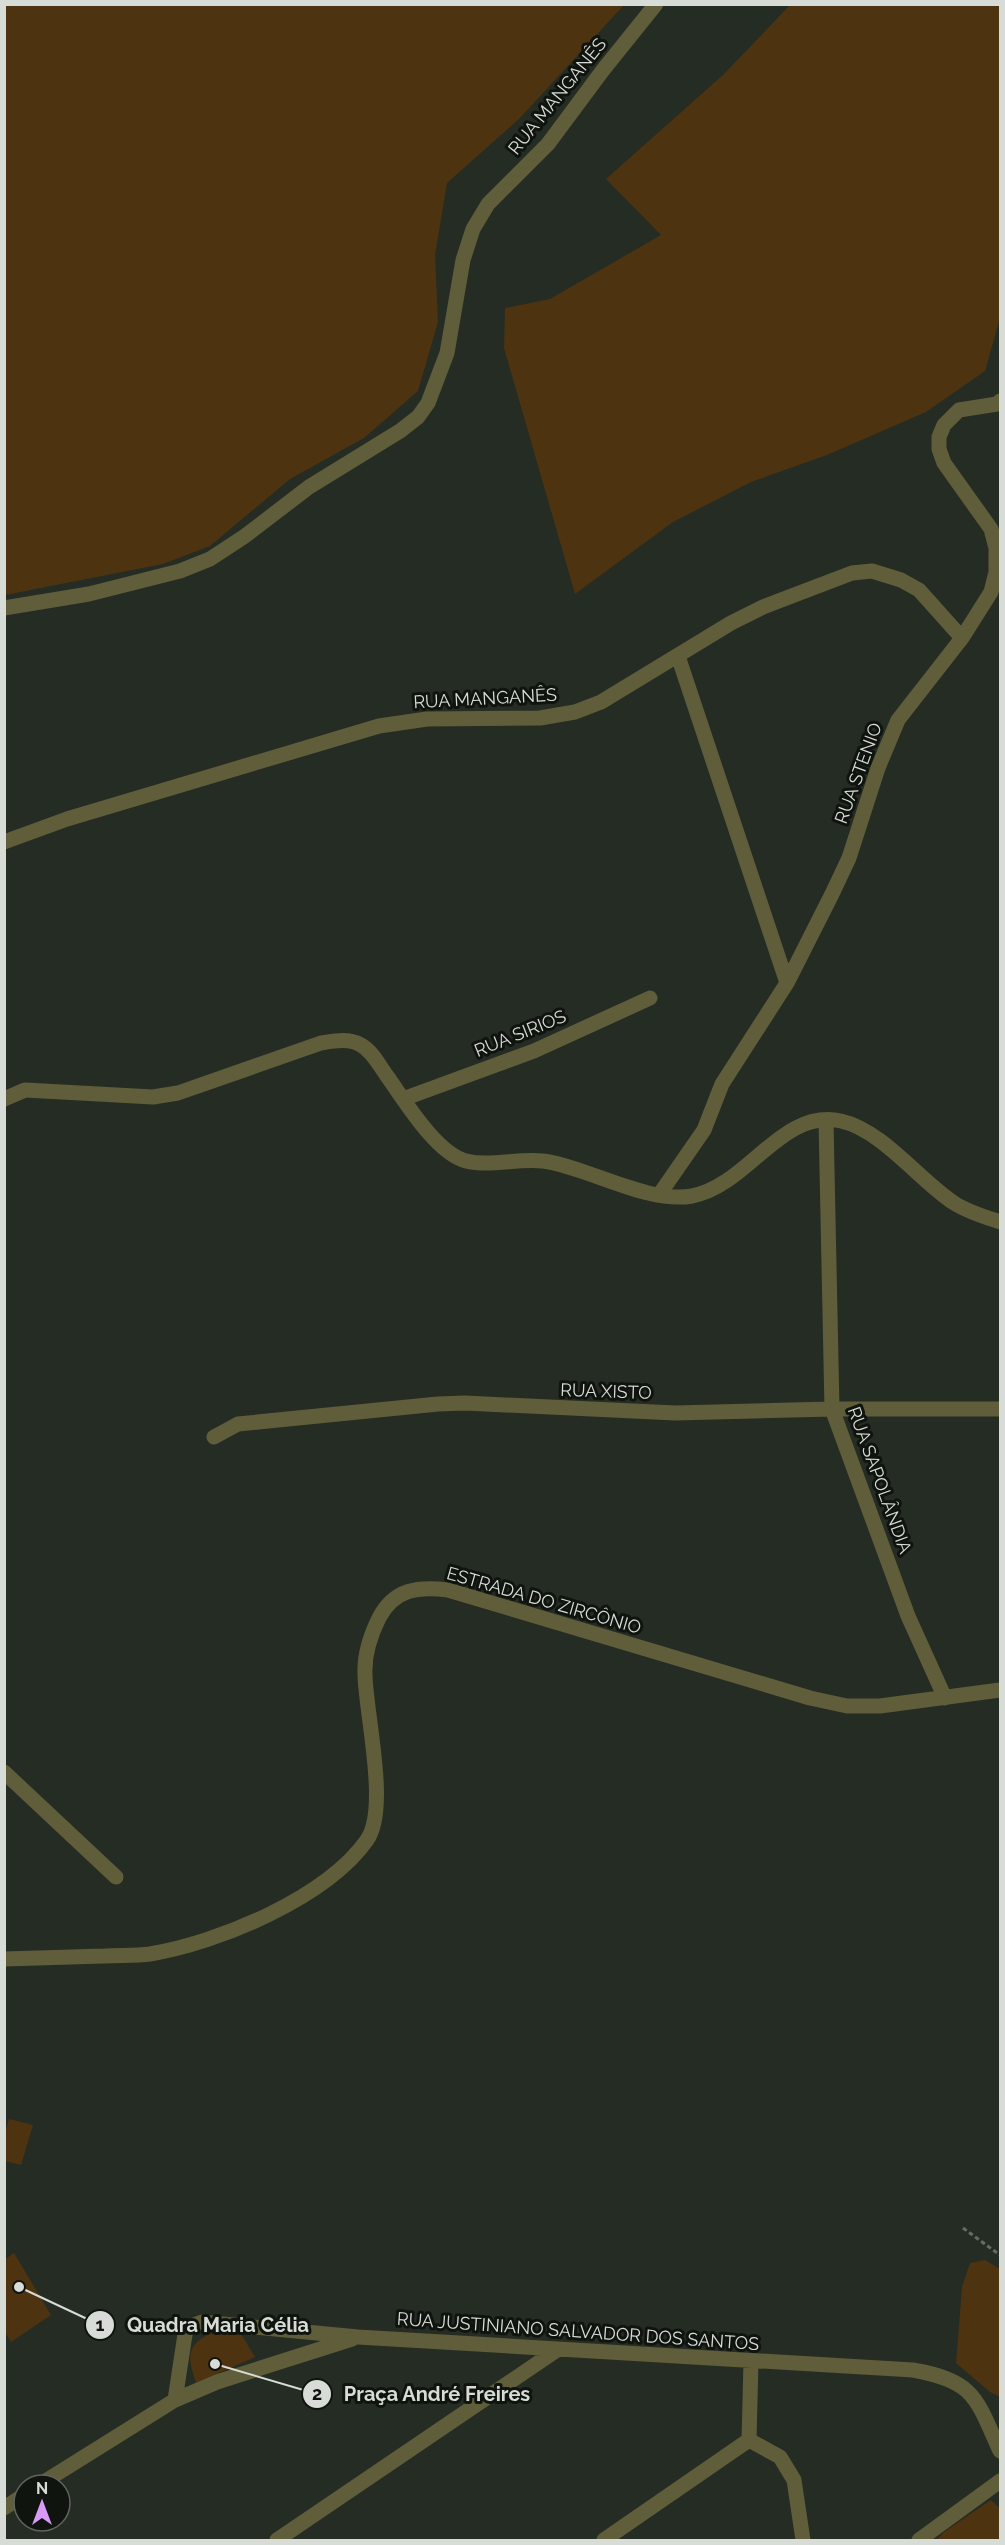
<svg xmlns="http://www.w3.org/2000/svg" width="1005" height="2545" font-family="Raleway,sans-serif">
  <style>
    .green { fill: #4e3310 }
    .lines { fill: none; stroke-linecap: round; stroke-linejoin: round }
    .path { stroke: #666c65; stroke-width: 3; stroke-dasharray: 4.5 3; stroke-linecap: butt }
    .minor { stroke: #605d3a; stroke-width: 15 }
    .labels { text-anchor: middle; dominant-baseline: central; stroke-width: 6; stroke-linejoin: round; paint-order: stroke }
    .street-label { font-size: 18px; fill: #d7dcd6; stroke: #10140f }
    .leader { fill: none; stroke: #d7dcd6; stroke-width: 2 }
    .callout-dot { fill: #d7dcd6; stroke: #10140f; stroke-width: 2 }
    .mark-label { font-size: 18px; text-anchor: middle; font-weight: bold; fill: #111 }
    .callout-label { font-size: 20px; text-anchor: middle; font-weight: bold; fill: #d7dcd6; stroke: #10140f; stroke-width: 6; stroke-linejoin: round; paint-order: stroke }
  </style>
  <rect width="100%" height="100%" fill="#252c23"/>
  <path class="green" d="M5,4H624V5L520,118L447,183L435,255L438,322L418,391L364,438L290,479L210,546L163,564L5,595Z
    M790,5H1000V318L985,371L926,412L827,455L751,482L673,522L575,594L504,348L505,308L550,299L661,235L606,179L723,75Z
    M9,2119L33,2125L21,2165L5,2161V2133Z
    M14,2253L51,2315L11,2342L5,2332L4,2260Z
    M985,2260L1000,2269V2397L990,2392L956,2363L962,2287L970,2263Z
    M209,2334H241L255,2357L196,2383C188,2358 185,2347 209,2334Z
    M991,2500L1000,2508V2540H937L944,2532Z"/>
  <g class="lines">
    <path class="path" d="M963,2228L1000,2255"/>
    <path class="minor" d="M4,608L89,594L180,571L210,559L245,536L309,487L400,431L418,417L428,403L447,353L463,260L473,229L488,204L548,144L603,70L656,4
      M678,656L787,983
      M4,842L67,819L379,726L427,719L540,718L575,712L601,702L731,623L763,607L852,573L872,571L901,580L919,590L962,638
      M4,1099L25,1090L153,1097L178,1093L321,1043C334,1041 349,1038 361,1045C373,1052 379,1065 387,1076C405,1101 436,1153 466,1161C490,1167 518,1158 543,1161C588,1167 647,1204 692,1196C749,1185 781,1108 841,1121C882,1130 920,1181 954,1203C968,1212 985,1217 1000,1222
      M403,1099L534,1051L650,998
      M826,1121L832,1409L908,1616L945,1698
      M659,1195L704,1130L722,1084L787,983L832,894L849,858L878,768L898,720L962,638L991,592L996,572V548L991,529L944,463L939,449V437L944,425L959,410L997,404L1000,401
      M214,1437L238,1424L438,1404L465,1403L675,1413L832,1409H1000
      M4,1772L116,1877
      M4,1959C38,1958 71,1957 104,1956C119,1955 135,1956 150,1954C218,1943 326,1898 367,1840C389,1808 366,1716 365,1675C364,1655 370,1636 379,1618C394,1589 418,1586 448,1590L810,1698L847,1706H880L1000,1690
      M751,2361L749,2440L780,2457L794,2480L803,2540
      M175,2400L186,2328L202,2322L358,2337L913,2370C975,2381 976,2398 1000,2451
      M39,2485L175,2400L217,2382L352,2339
      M4,2508L24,2495
      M277,2540L557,2350
      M604,2540L749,2440
      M919,2540L1000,2481"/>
  </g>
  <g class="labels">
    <g class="street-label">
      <text transform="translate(557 96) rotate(-51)">RUA MANGANÊS</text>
      <text transform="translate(485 698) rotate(-3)">RUA MANGANÊS</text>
      <text transform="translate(858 773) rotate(-70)">RUA STENIO</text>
      <text transform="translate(520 1033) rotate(-22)">RUA SIRIOS</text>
      <text transform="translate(606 1391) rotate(2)">RUA XISTO</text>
      <text transform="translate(880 1480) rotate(70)">RUA SAPOLÂNDIA</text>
      <text transform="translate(544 1600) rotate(16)">ESTRADA DO ZIRCÔNIO</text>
      <text transform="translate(578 2331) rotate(4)">RUA JUSTINIANO SALVADOR DOS SANTOS</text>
    </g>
  </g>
  <path class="leader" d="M19 2287L100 2325M215 2364L317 2394"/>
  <g class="callout-dot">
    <circle cx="19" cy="2287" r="6"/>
    <circle cx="215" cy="2364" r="6"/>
    <circle cx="100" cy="2325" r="15"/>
    <circle cx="317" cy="2394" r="15"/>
  </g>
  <g class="mark-label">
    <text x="100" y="2331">1</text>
    <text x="317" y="2400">2</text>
  </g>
  <g class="callout-label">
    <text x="218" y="2332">Quadra Maria Célia</text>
    <text x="437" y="2401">Praça André Freires</text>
  </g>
  <rect width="1005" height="2545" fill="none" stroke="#d7dcd6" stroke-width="12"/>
  <g transform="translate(42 2503)"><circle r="28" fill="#10140f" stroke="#60645f" stroke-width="1.5"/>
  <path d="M0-4.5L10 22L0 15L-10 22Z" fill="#d89af8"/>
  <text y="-9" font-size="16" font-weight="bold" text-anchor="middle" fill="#d7dcd6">N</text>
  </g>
</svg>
